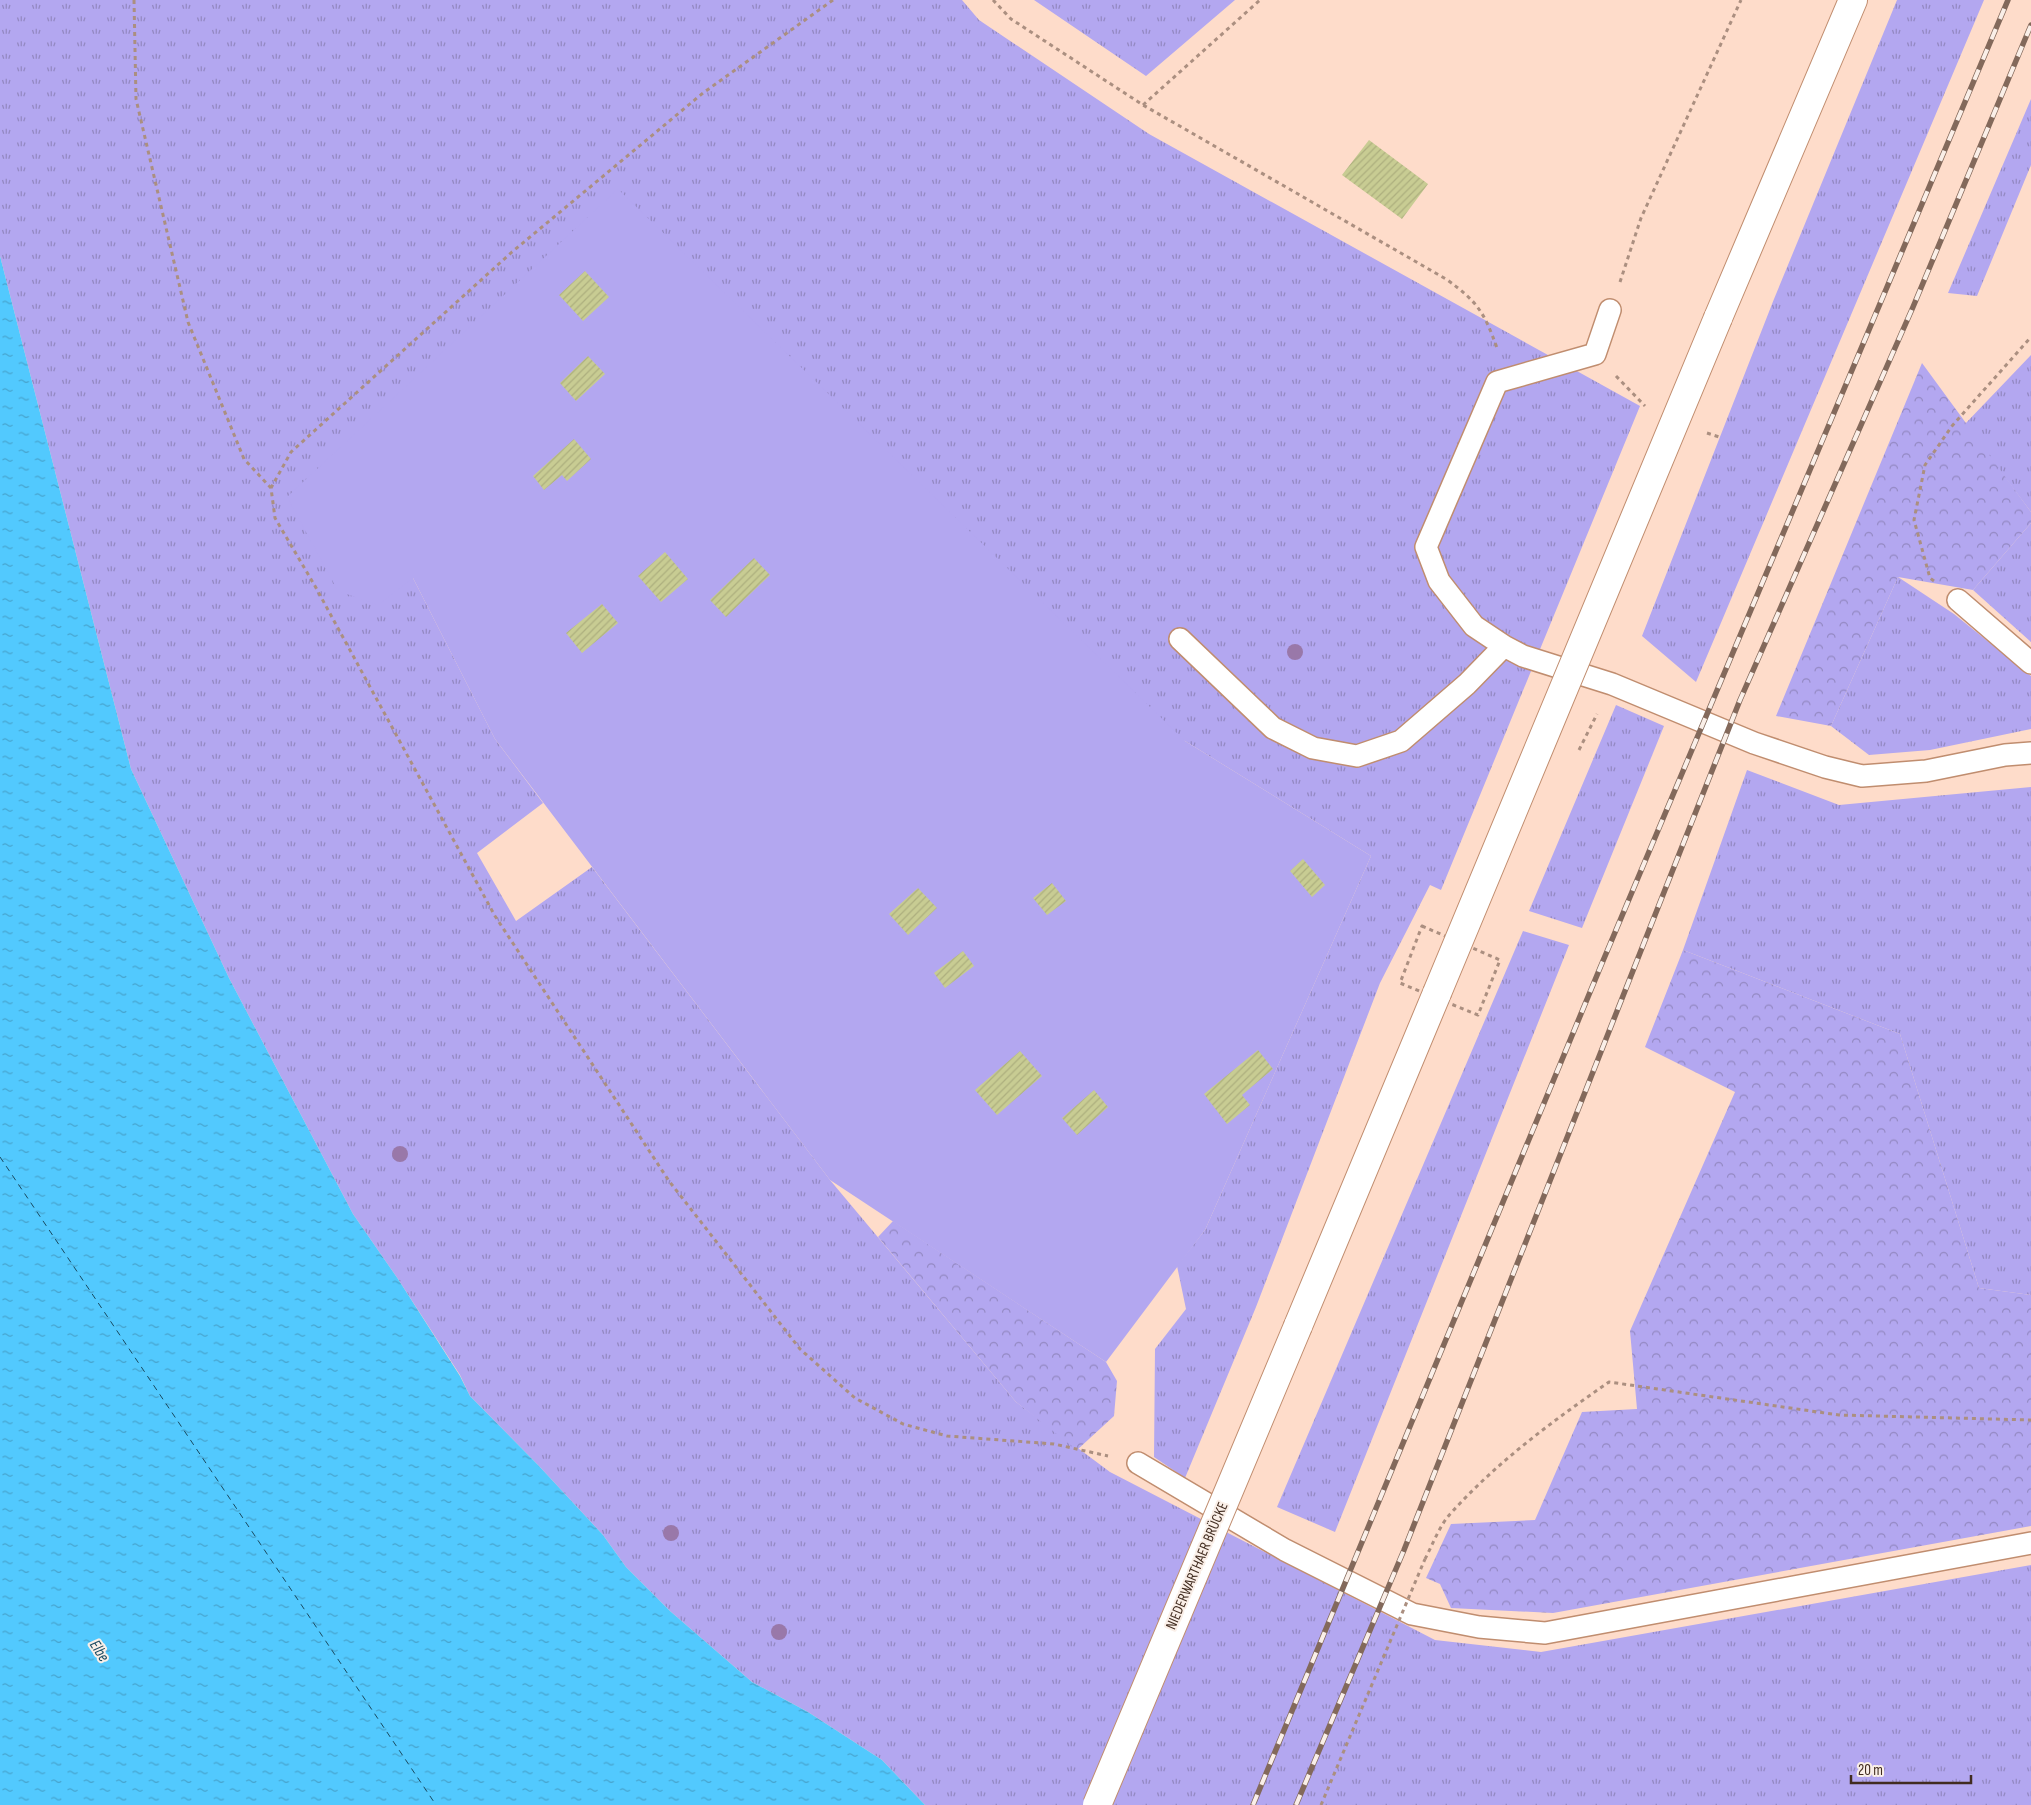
<svg xmlns="http://www.w3.org/2000/svg" width="2031" height="1805" font-family="'Sofia Sans Condensed',sans-serif">
  <style>
    .grass { fill: url(#grass-tufts) }
    .forest { fill: url(#forest-crowns) }
    .garden { fill: #b3a7f0 }
    .water { fill: url(#water-ripples) }
    .lines { fill: none; stroke-linecap: round; stroke-linejoin: round }
    .ferry { stroke: #194a60; stroke-width: 1; stroke-dasharray: 6 5; stroke-linecap: butt }
    .building { fill: url(#building-hatch) }
    .lane-casing { stroke: #c08d6f; stroke-width: 24 }
    .secondary-casing { stroke: #c08d6f; stroke-width: 30 }
    .path { stroke: #ab8f80; stroke-width: 3; stroke-dasharray: 4 4; stroke-linecap: butt }
    .lane { stroke: #fff; stroke-width: 21 }
    .secondary { stroke: #fff; stroke-width: 28 }
    .rail-casing { stroke: #83695b; stroke-width: 5.5 }
    .rail { stroke: #faefe8; stroke-width: 4; stroke-dasharray: 11; stroke-linecap: butt }
    .secondary-bridge-casing { stroke: #c08d6f; stroke-width: 30; stroke-linecap: butt }
    .path-bridge { stroke: #ab8f80; stroke-width: 3; stroke-dasharray: 4 4; stroke-linecap: butt }
    .secondary-bridge { stroke: #fff; stroke-width: 28 }
    .tree { fill: #9978a9 }
    .labels { text-anchor: middle; dominant-baseline: central; stroke-width: 4; stroke-linejoin: round; paint-order: stroke }
    .street-label { font-size: 15px; fill: #412c20; stroke: #faefe8 }
    .water-label { font-size: 16px; font-style: italic; fill: #194a60; stroke: #faefe8 }
  </style>
  <defs>
    <pattern id="grass-tufts" width="24" height="20" patternUnits="userSpaceOnUse" patternTransform="scale(1.25)"><rect width="24" height="20" fill="#b3a7f0"/><path d="M3 7l-1-3M5 7V3M7 7l1-3M15 17l-1-3M17 17v-4M19 17l1-3" fill="none" stroke="#9388c2"/></pattern>
    <pattern id="forest-crowns" width="20" height="18" patternUnits="userSpaceOnUse" patternTransform="scale(1.25)"><rect width="20" height="18" fill="#b3a7f0"/><path d="M2 6a3 3 0 1 1 6 0M12 15a3 3 0 1 1 6 0" fill="none" stroke="#9388c2"/></pattern>
    <pattern id="water-ripples" width="26" height="14" patternUnits="userSpaceOnUse" patternTransform="scale(1.25)"><rect width="26" height="14" fill="#52c9fe"/><path d="M2 4q2-2 4 0t4 0M15 11q2-2 4 0t4 0" fill="none" stroke="#46a3cd"/></pattern>
    <pattern id="building-hatch" width="6" height="6" patternUnits="userSpaceOnUse" patternTransform="scale(1.25)"><rect width="6" height="6" fill="#c8cc93"/><path d="M-1 1l2-2M0 6l6-6M5 7l2-2" fill="none" stroke="#adaf7e"/></pattern>
  </defs>
  <rect width="100%" height="100%" fill="#fedcca"/>
  <path class="grass" d="M0,0H962L979,20L1149,134L1640,406L1441,890L1430,885L1380,983L1256,1307L1185,1478L1154,1457L1155,1349L1186,1309L1177,1266L1205,1230L1371,856L1185,741L413,578L495,739L543,803L477,853L516,921L592,867L830,1180L1016,1402L1110,1472L1435,1640L1541,1652L2031,1565V1805H925L882,1760L808,1712L752,1682L670,1611L626,1567L603,1535L539,1466L470,1396L460,1375L398,1279L353,1214L229,978L131,769L0,256Z
    M1034,0H1235L1146,76Z
    M1897,0H1984L1696,682L1642,636L1774,299Z
    M2031,99V165L1977,296L1948,293Z
    M2031,355V512L1965,424Z
    M2031,523V642L1973,590Z
    M1898,577L1954,614L2031,676V729L1930,750L1869,755L1831,726Z
    M1616,705L1664,726L1582,928L1529,911Z
    M1747,770L1839,805L2031,787V1295L1979,1288L1900,1034L1683,950Z
    M1523,931L1569,945L1335,1532L1277,1507Z"/>
  <path class="forest" d="M1922,363L2031,512V523L1973,590L1898,577L1831,726L1776,716Z
    M1683,950L1900,1034L1979,1288L2031,1295V1526L1553,1613L1451,1608L1440,1584L1426,1578L1451,1524L1535,1520L1582,1412L1637,1409L1630,1331L1735,1092L1645,1047Z
    M893,1221L1106,1362L1117,1381L1114,1416L1077,1450L1016,1402L878,1237Z"/>
  <path class="garden" d="M618,189L1185,741L1371,856L1205,1230L1106,1362L830,1180L495,739L413,578L378,605L338,591L287,497Z"/>
  <path class="water" d="M0,256L131,769L229,978L353,1214L398,1279L460,1376L470,1396L539,1466L603,1535L626,1567L670,1611L752,1682L808,1712L882,1760L925,1805H0Z"/>
  <g class="lines">
    <path class="ferry" d="M0,1157L436,1805"/>
  </g>
  <path class="building" d="M1369,140L1428,184L1402,219L1342,175Z
    M585,271L609,297L583,321L559,295Z
    M588,356L605,374L576,401L560,383Z
    M574,439L591,459L567,481L562,475L544,490L533,476Z
    M665,552L688,579L661,602L638,576Z
    M754,558L770,575L726,617L710,600Z
    M602,604L618,623L582,653L566,633Z
    M1303,859L1325,885L1312,897L1290,871Z
    M1052,883L1066,901L1047,915L1033,898Z
    M918,888L937,908L908,935L889,914Z
    M963,951L974,966L945,988L934,973Z
    M1258,1050L1273,1069L1242,1095L1250,1105L1227,1124L1204,1094Z
    M1020,1051L1042,1076L997,1115L975,1090Z
    M1094,1090L1108,1107L1077,1135L1062,1118Z"/>
  <g class="lines">
    <g class="lane-casing">
      <path id="lane" d="M1610,310L1595,354L1497,382L1426,547L1439,581L1474,626L1504,646L1523,656L1612,684L1754,743L1825,767L1862,776L1926,771L2005,755L2031,753
        M1958,600L2031,663
        M1180,639L1273,728L1313,748L1357,756L1401,741L1467,684L1504,646
        M1138,1463L1285,1550L1412,1614L1479,1627L1545,1633L2031,1543"/>
    </g>
    <g class="secondary-casing">
      <path id="secondary" d="M1718,318L1853,0
        M1298,1326L1437,993"/>
    </g>
    <path class="path" d="M134,0L136,99L188,322L244,459L271,488
      M833,0L703,93L512,252L291,452L271,488L275,518L315,586L495,916L669,1181L800,1349L855,1398L903,1424L947,1436L1054,1444L1108,1456
      M993,0L1011,19L1143,105L1446,279C1478,302 1484,312 1497,348
      M1143,105L1260,0
      M1620,282L1641,218L1741,0
      M1616,376L1645,406
      M1707,433L1722,438
      M1934,581L1930,578L1914,520L1925,465L1952,426L2031,337
      M1579,750L1597,714
      M1422,926L1500,960L1478,1015L1400,983Z
      M1425,1559C1433,1544 1440,1524 1452,1512C1497,1462 1554,1420 1609,1382L1839,1415L2031,1420"/>
    <use href="#lane" class="lane"/>
    <use href="#secondary" class="secondary"/>
    <g class="rail-casing">
      <path id="rail" d="M1253,1805L1600,968L2008,0
        M1296,1805L1404,1550L1740,700L1913,307L2031,25"/>
    </g>
    <use href="#rail" class="rail"/>
    <g class="secondary-bridge-casing">
      <path id="secondary-bridge" d="M1437,993L1718,318
        M1097,1805L1298,1326"/>
    </g>
    <path class="path-bridge" d="M1321,1805L1425,1559"/>
    <use href="#secondary-bridge" class="secondary-bridge"/>
  </g>
  <g class="tree">
    <circle cx="1295" cy="652" r="8"/>
    <circle cx="400" cy="1154" r="8"/>
    <circle cx="671" cy="1533" r="8"/>
    <circle cx="779" cy="1632" r="8"/>
  </g>
  <g class="labels">
    <g class="street-label">
      <text transform="translate(1197 1566) rotate(-67)">NIEDERWARTHAER BRÜCKE</text>
    </g>
    <g class="water-label">
      <text transform="translate(99 1651) rotate(57)">Elbe</text>
    </g>
  </g>
  <path d="M1851 1775v8h120v-8" fill="none" stroke="#412c20" stroke-width="2.5"/>
  <text x="1858" y="1775" font-size="15" fill="#412c20" stroke="#faefe8" stroke-width="4" paint-order="stroke">20 m</text>
</svg>
